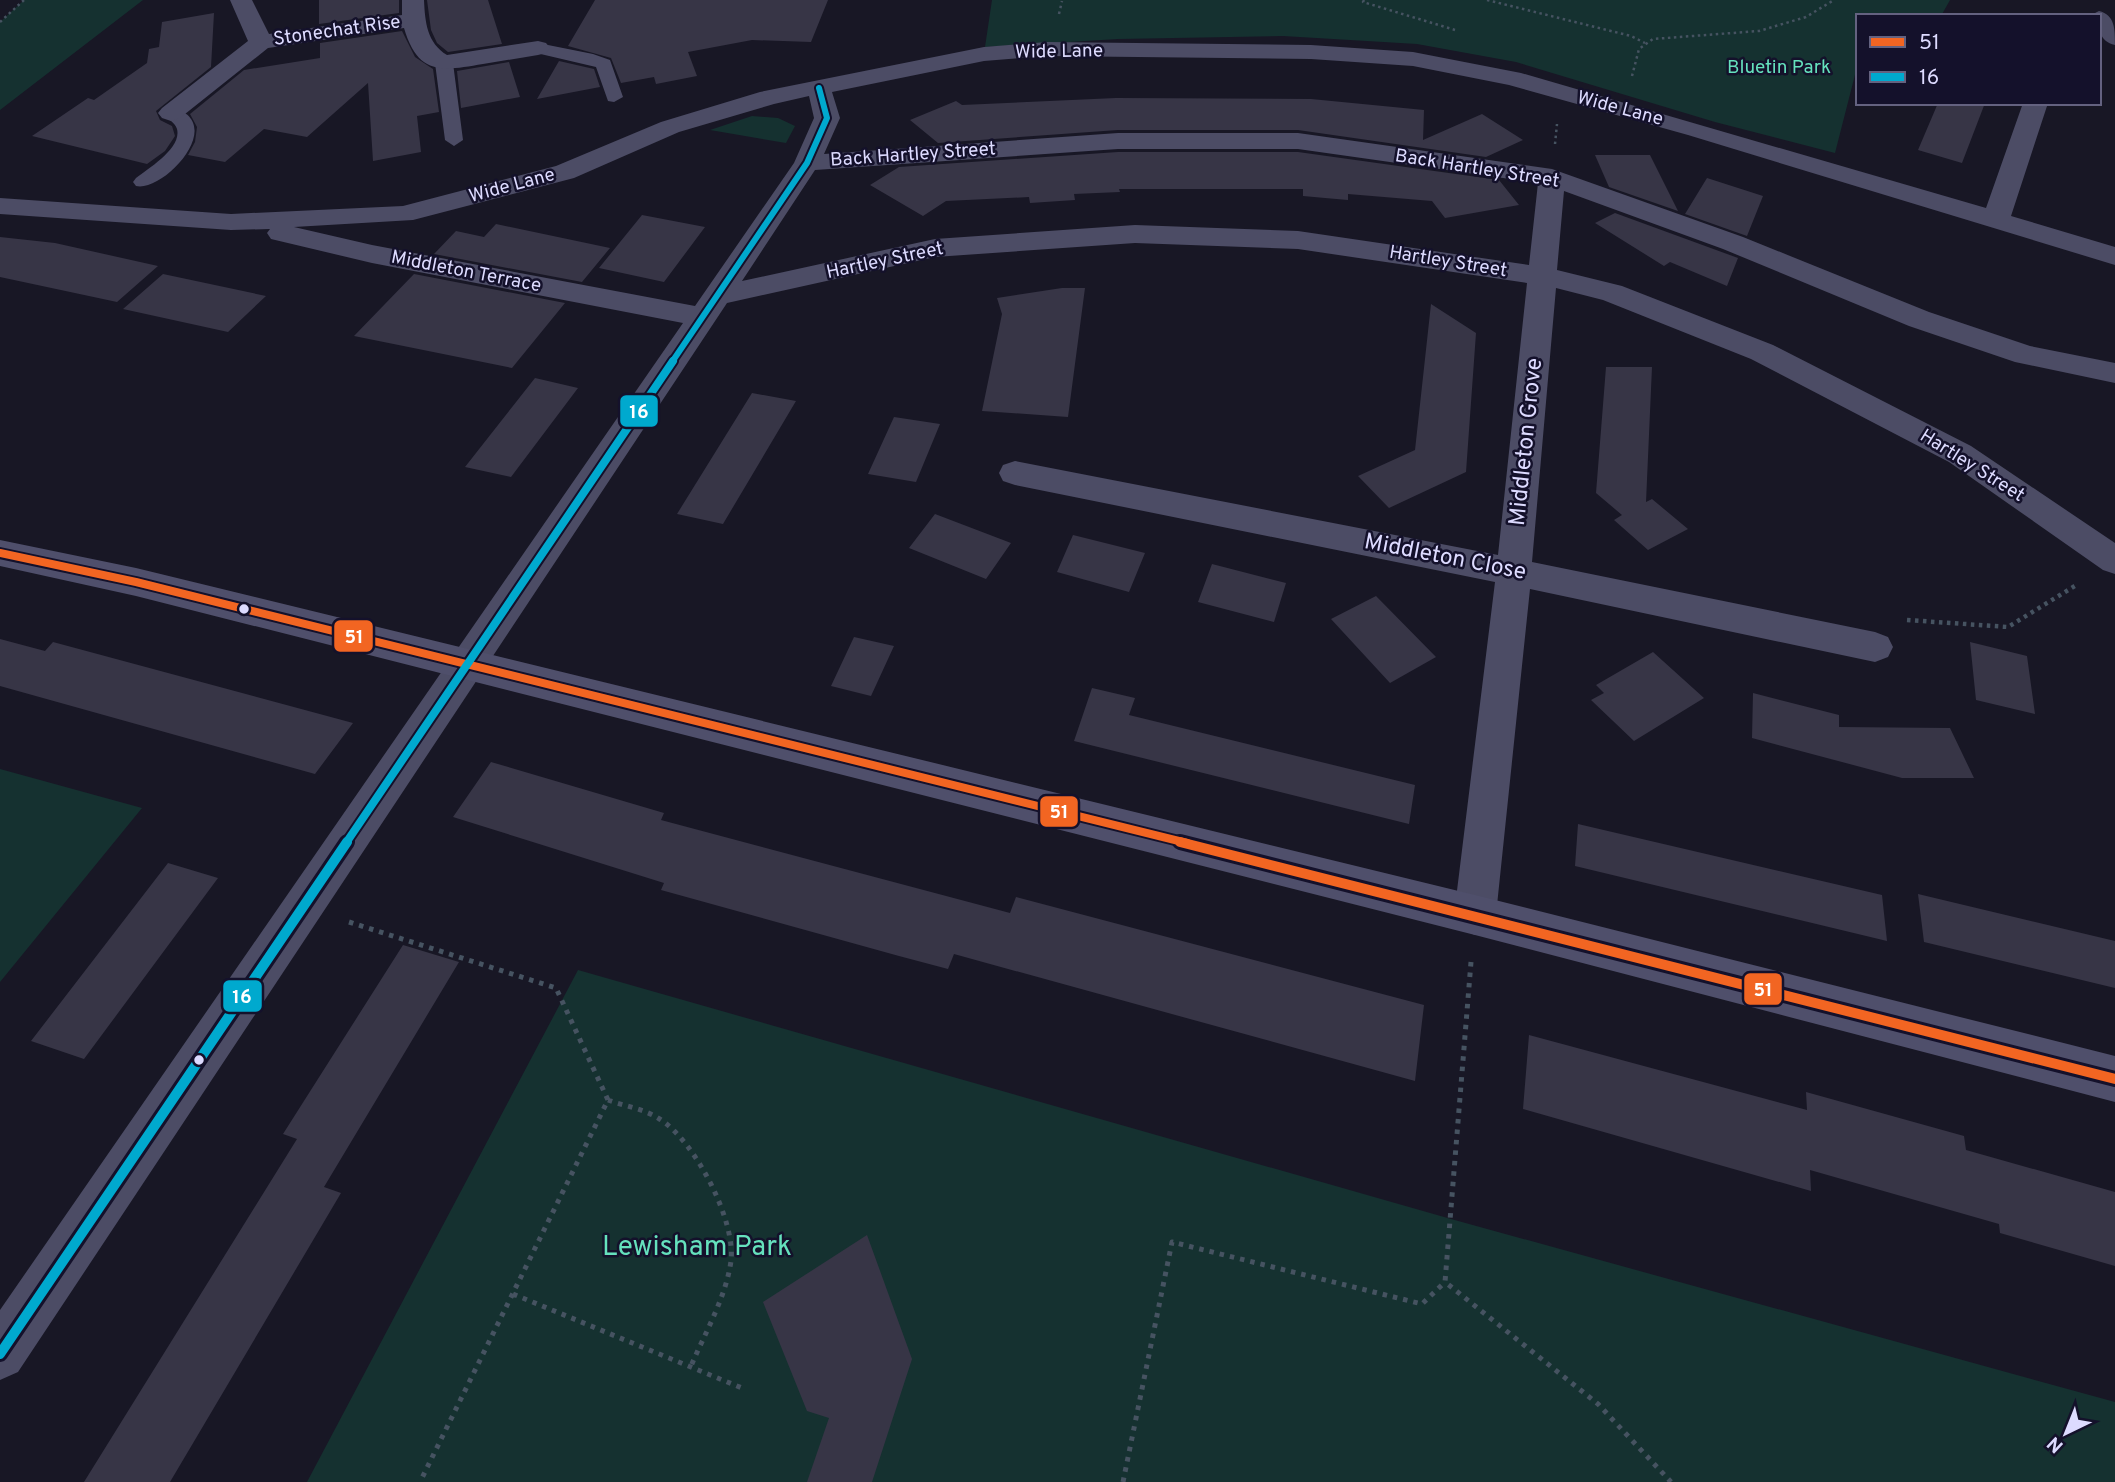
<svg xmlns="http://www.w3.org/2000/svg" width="2115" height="1482" font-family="Overpass,sans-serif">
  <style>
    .green { fill: #153130 }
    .building { fill: #373546 }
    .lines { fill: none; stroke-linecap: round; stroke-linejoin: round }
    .path-far2 { stroke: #465361; stroke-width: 2.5; stroke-dasharray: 2.5 3.5; stroke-linecap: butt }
    .path-far1 { stroke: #465361; stroke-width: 4.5; stroke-dasharray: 3.5 4.5; stroke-linecap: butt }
    .path { stroke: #465361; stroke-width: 5; stroke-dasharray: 4.5 6; stroke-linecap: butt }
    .lane { fill: #4c4c65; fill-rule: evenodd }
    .street { fill: #4c4c65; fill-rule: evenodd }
    .secondary { fill: #4f4f6b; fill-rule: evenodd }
    .bus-1-far1-casing { stroke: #14112b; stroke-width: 12 }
    .bus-1-casing { stroke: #14112b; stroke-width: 16 }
    .bus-2-far2-casing { stroke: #14112b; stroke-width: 10 }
    .bus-2-far1-casing { stroke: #14112b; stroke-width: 12 }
    .bus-2-casing { stroke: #14112b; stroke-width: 16 }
    .bus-1-far1 { stroke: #f26522; stroke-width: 8 }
    .bus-1 { stroke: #f26522; stroke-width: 10 }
    .bus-2-far2 { stroke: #00a9ce; stroke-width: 6 }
    .bus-2-far1 { stroke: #00a9ce; stroke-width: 8 }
    .bus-2 { stroke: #00a9ce; stroke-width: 10 }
    .bus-dot { fill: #dddbff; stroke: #14112b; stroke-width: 2.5 }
    .labels { text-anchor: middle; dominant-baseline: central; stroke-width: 5; stroke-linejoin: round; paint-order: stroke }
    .far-street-label { font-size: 19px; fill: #dddbff; stroke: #14112b }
    .far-park-label { font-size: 19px; fill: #65e1bd; stroke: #14112b }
    .street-label { font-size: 23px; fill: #dddbff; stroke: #14112b }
    .near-park-label { font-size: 28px; fill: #65e1bd; stroke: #14112b }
    .line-badge { stroke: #14112b; stroke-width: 2.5 }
    .badge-label { font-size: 19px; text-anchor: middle; font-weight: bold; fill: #fff }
  </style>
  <rect width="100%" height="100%" fill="#181725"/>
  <path class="green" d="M24,0H143L0,110V22Z
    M992,0H1950L1941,16H1858V63L1835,153L1715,122L1516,62L1417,44L1283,36L1118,39L985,47Z
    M752,116L778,118L795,126L786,143L710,130Z
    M0,769L142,808L0,982Z
    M578,970L1451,1219L2115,1402V1482H307Z"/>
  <path class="building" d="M319,0H399V13L319,24Z
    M427,0H488L502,44L448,52L437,43L431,30Z
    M595,0H828L811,42L752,40L688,52L697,76L656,84L654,77L621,83L611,58L568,46Z
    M214,13L211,67L156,111L160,120L172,126L175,136L165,151L147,164L32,136L88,98L94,100L147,63L149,49L159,47L162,22Z
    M402,31L415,57L433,69L439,112L417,116L421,152L373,161L368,83L307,137L264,129L225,162L188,155L195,142L197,127L190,114L244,70L320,58V43Z
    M559,61L594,69L600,87L537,99Z
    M509,62L520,97L461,108L457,71Z
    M1116,98L1311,99L1424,110L1423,140L1482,114L1523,140L1486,157L1298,130H1118L938,143L910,120L956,101L962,105Z
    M1938,103H1985L1962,163L1918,150Z
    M1118,152H1298L1499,180L1519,205L1445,218L1432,201L1348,194V200L1325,198L1303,196V189H1119L1120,192L1074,194L1075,200L1030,203L1029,197L946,201L923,216L870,185L899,167Z
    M1595,155H1650L1678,211L1609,187Z
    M1707,178L1763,196L1747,236L1685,214Z
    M1615,213L1738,258L1727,286L1670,262L1664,266L1595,223Z
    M642,215L705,227L664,282L599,268Z
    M496,224L610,248L582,282L434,254L456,231L484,237Z
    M0,237L55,243L158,266L117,302L0,277Z
    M163,274L266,296L228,332L123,309Z
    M414,274L565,303L512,368L354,336Z
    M1062,288H1085L1068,417L982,411L1002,314L997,298Z
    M1431,304L1476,333L1466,472L1389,508L1358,476L1415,450Z
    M1606,367H1652L1646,502L1652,499L1688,529L1648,550L1614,520L1622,515L1596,493Z
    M535,378L578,388L511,477L465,467Z
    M752,393L796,401L723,524L677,514Z
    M894,417L940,424L916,482L868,474Z
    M935,514L1011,543L986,579L909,548Z
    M1073,535L1145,553L1129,592L1057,572Z
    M1212,564L1286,583L1274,622L1198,602Z
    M1376,596L1436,657L1390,683L1331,619Z
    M854,637L894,646L871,696L831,686Z
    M0,639L45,651L53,642L353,723L315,774L0,686Z
    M1970,642L2027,656L2035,714L1976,700Z
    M1653,652L1704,698L1634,741L1591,700L1604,693L1596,685Z
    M1092,688L1135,698L1129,715L1415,785L1409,824L1074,741Z
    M1753,693L1839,715V727L1950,728L1974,778H1902L1752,738Z
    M491,762L664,813L661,820L1010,913L1016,897L1424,1005L1415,1081L954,954L948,969L899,956L661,890L664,883L453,817Z
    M1578,824L1882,895L1887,941L1575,866Z
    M168,863L218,878L84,1059L31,1041Z
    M1918,894L2115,941V988L1924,942Z
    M403,945L459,962L324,1187L341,1193L170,1482H84L297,1139L283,1134Z
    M1529,1035L1807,1110L1806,1092L1964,1136L1966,1150L2115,1192V1266L2000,1233L1999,1224L1810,1170L1811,1191L1523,1109Z
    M867,1235L912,1359L872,1482H807L829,1418L807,1411L763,1302Z"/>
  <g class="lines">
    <path class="path-far2" d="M1364,0L1363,2L1455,30
      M1487,0L1631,36L1645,43
      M1059,14L1062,1
      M0,22L24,0
      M1632,76L1639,49L1653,39L1759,31L1806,17L1834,0
      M1555,144L1557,124"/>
    <path class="path-far1" d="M1907,620L2008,627L2078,584"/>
    <path class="path" d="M349,922L556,988L608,1100L420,1482
      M1471,962L1445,1282L1598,1404L1671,1482
      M608,1100C624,1106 644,1109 658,1118C694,1139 736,1220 731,1261C726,1297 705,1333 691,1366
      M513,1294L742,1388
      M1123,1482L1172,1242L1422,1304L1445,1282"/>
    <path class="lane" d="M538,43L593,54L610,60L623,97L614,102L608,101L596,67L532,52L529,48L532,44Z
      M444,58L453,63L463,140L454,146L445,140L435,63Z
      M171,107C230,122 163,193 136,186L133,182L136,178C149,168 182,148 177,129C175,122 166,118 162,113Z"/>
    <path class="street" d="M230,0H252L269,34L402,15V0H424C425,22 427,43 447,55L538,41L546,43L550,48L546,53L538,55C520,58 501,61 483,64C442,71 418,76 404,28L268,48L180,118L171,121L162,118L158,113L162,108L248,41Z
      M2099,11C2115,15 2115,29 2115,45C2099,41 2099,30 2099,16H2089Z
      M1047,42L1311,45L1413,52L1521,73L1986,208L2023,103H2048L2011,216L2115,247V265L1688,135L1509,85L1413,66L1311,59L1047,56L984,61L832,92L840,118L824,154L1118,133H1298L1552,169L1743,237L1929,312L2030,346L2115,363V383L2015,362L1909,326L1723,249L1564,191L1557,270L1622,286L1773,345L1971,446L2115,543V574L2103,570L1949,462L1751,359L1603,300L1556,288L1532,562L1875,632L1888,637L1893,647L1888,657L1875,662L1530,589L1496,915L1490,929L1475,935L1460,929L1454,915L1495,582L1015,485L1003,481L999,473L1003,465L1015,461L1498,555L1527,283L1298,249L1135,243L935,257L727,303L18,1372L0,1380V1310L683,323L372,263L271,239L267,233L270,229L231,230L0,214V198L231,214L403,206L556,166L661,122L760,92L984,47ZM809,96L814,118L794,163L695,306L372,245L294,227L413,220L574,178L679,132L774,104ZM1118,149H1298L1538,183L1529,265L1298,231L1135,225L935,239L742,281L815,170Z"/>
    <path class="secondary" d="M0,540L136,568L1475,895L2115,1056V1102L1475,935L136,596L0,566Z"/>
    <g class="bus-1-far1-casing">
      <path id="bus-1-far1" d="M0,553L136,582L1187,843"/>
    </g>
    <g class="bus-1-casing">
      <path id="bus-1" d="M1180,842L2115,1079"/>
    </g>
    <g class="bus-2-far2-casing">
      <path id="bus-2-far2" d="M672,362L807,163L827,118L819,88"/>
    </g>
    <g class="bus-2-far1-casing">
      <path id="bus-2-far1" d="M346,843L673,361"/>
    </g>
    <g class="bus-2-casing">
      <path id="bus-2" d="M0,1354L347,842"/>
    </g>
    <use href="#bus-1-far1" class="bus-1-far1"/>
    <use href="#bus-1" class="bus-1"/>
    <use href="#bus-2-far2" class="bus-2-far2"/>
    <use href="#bus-2-far1" class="bus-2-far1"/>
    <use href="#bus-2" class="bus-2"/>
  </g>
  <g class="bus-dot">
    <circle cx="244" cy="609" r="6"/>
    <circle cx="199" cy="1060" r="6"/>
  </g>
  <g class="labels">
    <g class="far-street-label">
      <text transform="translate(337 31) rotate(-8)">Stonechat Rise</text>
      <text transform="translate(1059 52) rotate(-1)">Wide Lane</text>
      <text transform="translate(1620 109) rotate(15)">Wide Lane</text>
      <text transform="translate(913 155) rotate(-4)">Back Hartley Street</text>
      <text transform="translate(1477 169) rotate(9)">Back Hartley Street</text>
      <text transform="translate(512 186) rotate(-15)">Wide Lane</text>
      <text transform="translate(885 261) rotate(-12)">Hartley Street</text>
      <text transform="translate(1448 262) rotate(9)">Hartley Street</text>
      <text transform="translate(466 272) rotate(11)">Middleton Terrace</text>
      <text transform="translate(1972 466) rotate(32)">Hartley Street</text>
    </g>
    <g class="far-park-label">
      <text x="1779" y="68">Bluetin Park</text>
    </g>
    <g class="street-label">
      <text transform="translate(1527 442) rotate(-84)">Middleton Grove</text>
      <text transform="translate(1445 558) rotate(11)">Middleton Close</text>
    </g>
    <g class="near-park-label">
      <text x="697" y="1248">Lewisham Park</text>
    </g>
  </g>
  <g class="line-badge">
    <rect x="619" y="394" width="40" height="34" rx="7" fill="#00a9ce"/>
    <rect x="333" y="619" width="41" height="34" rx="7" fill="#f26522"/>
    <rect x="1039" y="795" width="40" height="33" rx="7" fill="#f26522"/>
    <rect x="1743" y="972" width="40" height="34" rx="7" fill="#f26522"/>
    <rect x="222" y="979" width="41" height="34" rx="7" fill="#00a9ce"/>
  </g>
  <g class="badge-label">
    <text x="639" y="418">16</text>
    <text x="354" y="643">51</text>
    <text x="1059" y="818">51</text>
    <text x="1763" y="996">51</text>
    <text x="242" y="1003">16</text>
  </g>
  <rect x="1856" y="14" width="245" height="91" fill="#14112b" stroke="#646280" stroke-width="2"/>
  <rect x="1870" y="37" width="35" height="10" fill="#f26522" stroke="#646280" stroke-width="2"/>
  <text x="1919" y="49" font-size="21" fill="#dddbff">51</text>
  <rect x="1870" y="72" width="35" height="10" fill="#00a9ce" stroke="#646280" stroke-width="2"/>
  <text x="1919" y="84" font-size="21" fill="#dddbff">16</text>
  <g transform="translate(2066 1433) rotate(223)" stroke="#14112b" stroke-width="5" paint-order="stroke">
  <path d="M0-5L12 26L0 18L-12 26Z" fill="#dddbff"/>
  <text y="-10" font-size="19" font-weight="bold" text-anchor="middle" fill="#dddbff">N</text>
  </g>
</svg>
